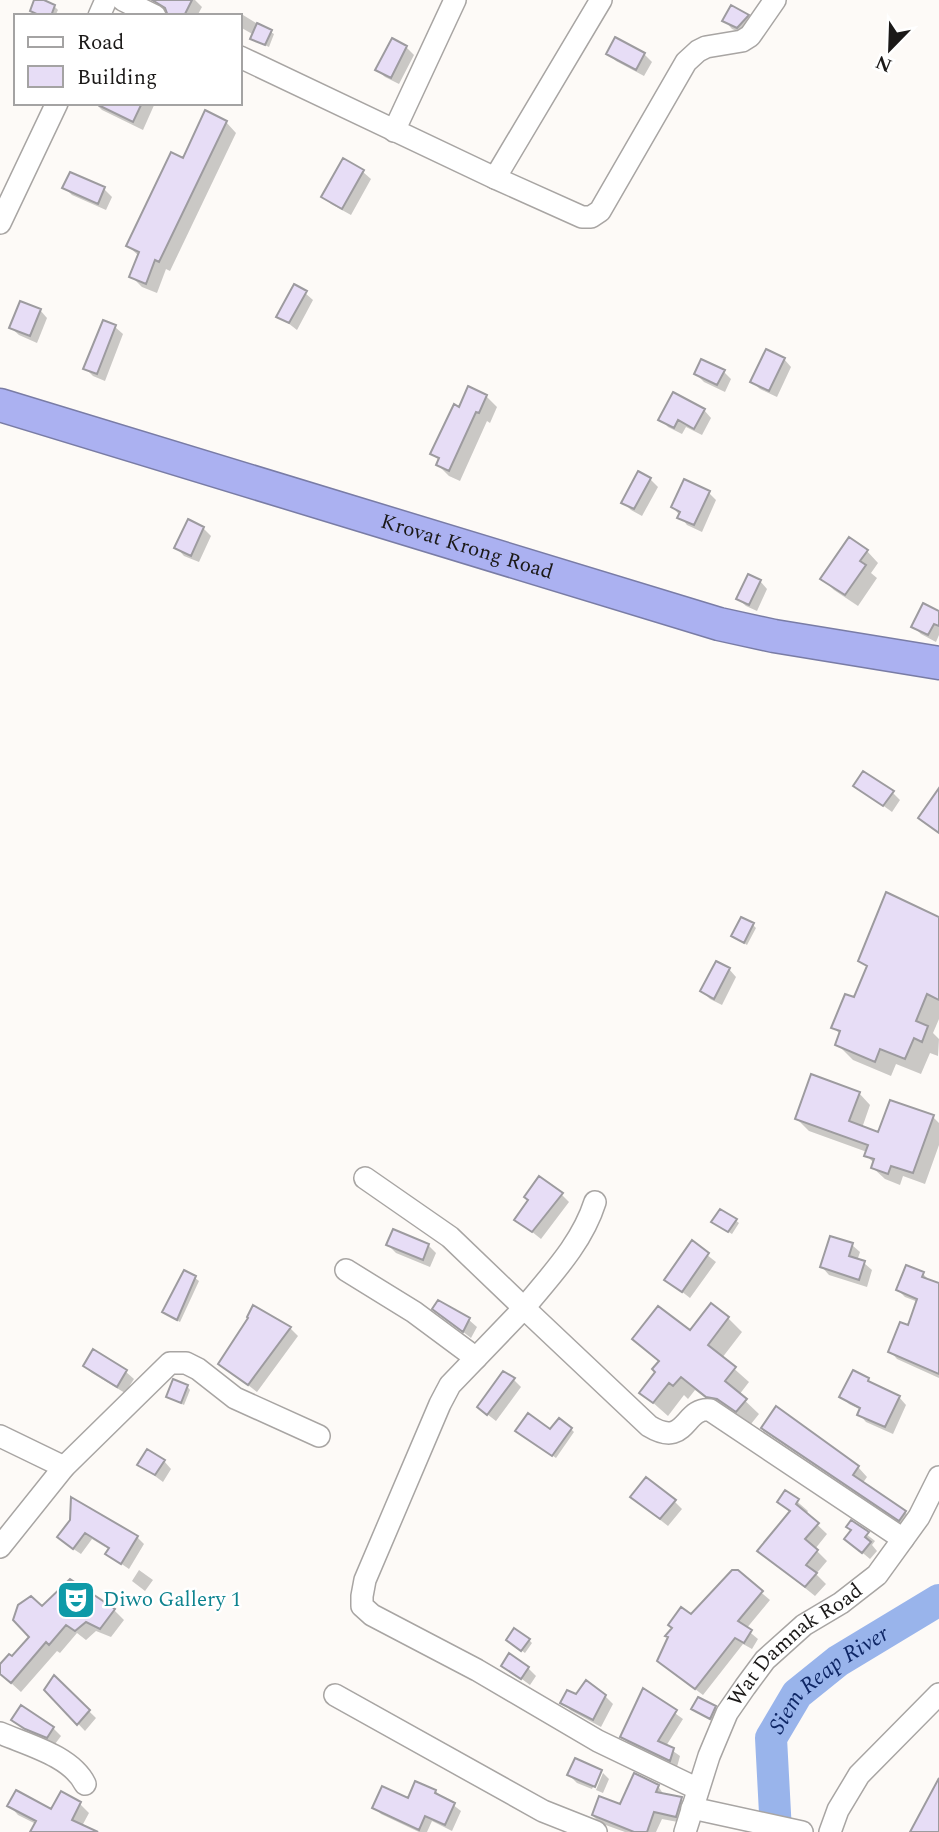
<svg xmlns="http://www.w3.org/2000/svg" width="939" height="1832" font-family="Spectral,serif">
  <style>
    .shadow { fill: #0003 }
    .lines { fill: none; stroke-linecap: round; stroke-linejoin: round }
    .river { stroke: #99b4eb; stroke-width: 32 }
    .building { fill: #e7ddf6; stroke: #9d9b9f; stroke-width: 2 }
    .minor-casing { stroke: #a8a5a3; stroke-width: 24 }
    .highway-casing { stroke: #797ca5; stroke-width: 35 }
    .minor { stroke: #fff; stroke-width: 21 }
    .highway { stroke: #abb1f1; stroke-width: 32 }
    .labels { text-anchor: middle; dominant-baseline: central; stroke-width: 5; stroke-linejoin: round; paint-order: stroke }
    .street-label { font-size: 21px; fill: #1b1918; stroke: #fff }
    .culture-label { font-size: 21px; fill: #0d838f; stroke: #fff; text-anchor: start }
    .water-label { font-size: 23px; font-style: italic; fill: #0f2766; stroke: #fff }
  </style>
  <rect width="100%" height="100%" fill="#fdfaf7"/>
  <path class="shadow" d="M36,0L54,6L58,10L55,16L35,14L32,11Z
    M154,0H195L202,7L197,16H170Z
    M243,15L274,34L269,47L256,41L252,38L254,35L240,27Z
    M748,16L755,24L746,35L732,29L725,21Z
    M406,47L414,55L399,84L385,77L377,70Z
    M608,53L644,54L652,62L644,76L616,61Z
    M95,103H155L143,130L102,110Z
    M226,122L236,133L170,271L166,269L157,293L142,287L131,276L139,256L128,246L184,160Z
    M344,161L363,172L371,179L351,215L331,204L324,197Z
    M70,174L104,189L112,197L106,210L72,195L65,188Z
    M305,293L313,300L297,330L279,316Z
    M40,310L47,318L37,343L19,335L11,328Z
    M104,322L115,327L123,334L105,381L93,376L85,368Z
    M784,359L791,367L777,397L760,389L752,382Z
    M724,372L731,379L725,392L704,382L696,374Z
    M486,396L497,407L490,423L487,421L460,481L449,476L438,465L440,461L432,454L460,409Z
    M704,410L711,418L702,435L686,427L682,434L668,427L661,419Z
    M650,479L658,487L642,516L631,510L623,502Z
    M709,493L716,500L702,532L687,525L673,507Z
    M203,528L211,536L199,562L184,556L177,548Z
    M867,551L878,563L871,573L877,578L858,606L834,590L822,578Z
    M760,581L767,589L757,611L746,606L738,599Z
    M939,613V635L936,642L921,634L914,627Z
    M855,785L893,793L900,800L892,812Z
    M939,919V1019L933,1033L939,1039L938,1056L930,1053L921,1074L896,1064L891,1076L853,1060L837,1044L841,1035L833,1027L854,1000L868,968L860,961Z
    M753,925L756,928L747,945L733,936Z
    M729,969L736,977L722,1005L710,999L702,991Z
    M859,1093L870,1105L862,1128L879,1134L933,1117L939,1123V1145L925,1184L903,1176L900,1185L885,1179L873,1168L875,1164L866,1155L867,1152L809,1131L797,1119Z
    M561,1194L569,1202L541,1239L516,1219Z
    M735,1220L739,1223L732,1234L717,1225Z
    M692,1243L716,1262L690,1298L667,1280Z
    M388,1245H428L436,1253L430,1267L396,1253Z
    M852,1245L860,1252L857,1261L864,1263L872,1270L867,1287L829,1275L822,1267Z
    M923,1274L931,1282L939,1285V1378L897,1359L890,1351L909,1328L918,1302L905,1297L898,1290Z
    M195,1278L199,1281L180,1322L167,1315Z
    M254,1307L290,1328L298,1336L257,1392L220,1363L250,1318Z
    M434,1309L469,1320L477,1327L471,1338Z
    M728,1318L742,1332L722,1358L749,1382L739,1395L759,1414L751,1424L733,1412L721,1410L695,1390L688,1399L684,1395L668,1416L642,1393L657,1372L660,1362L634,1339L690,1333Z
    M93,1352L126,1372L134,1379L125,1393L92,1373L85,1366Z
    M513,1379L521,1387L496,1421L487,1414Z
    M868,1380L875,1387L899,1397L906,1405L893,1434L866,1422L859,1414L861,1410L849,1404L841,1396Z
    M187,1386L190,1390L184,1405L168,1397Z
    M763,1428L858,1467L867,1477L862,1484L905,1512L914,1522L909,1529L773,1437Z
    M571,1429L574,1432L556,1458L521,1434Z
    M164,1461L171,1469L163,1482L139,1464Z
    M786,1492L808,1511L806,1514L827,1534L815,1549L827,1561L816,1574L826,1584L815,1596L759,1551L791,1513L779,1502Z
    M674,1501L682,1509L668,1526L640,1504Z
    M72,1521L137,1537L144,1544L129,1569L107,1554L110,1550L92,1539L81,1554L66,1544Z
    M852,1523L875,1541L872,1545L877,1551L870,1559L846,1539L852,1531Z
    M139,1570L153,1580L145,1591L132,1581Z
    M737,1572L770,1600L746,1629L758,1639L752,1649L743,1644L703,1695L667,1668Z
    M42,1608L114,1610L124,1620L111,1637L96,1631L86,1640L77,1633L60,1653L57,1651L21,1692L0,1673V1667L12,1659L32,1637Z
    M529,1640L532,1643L525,1653L511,1643Z
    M503,1665L528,1668L536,1676L530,1685Z
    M55,1678L96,1718L85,1731L46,1690Z
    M644,1691L683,1719L666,1746L680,1756L677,1767L629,1744L622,1737Z
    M605,1696L613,1704L601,1727L570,1710L563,1702L576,1697Z
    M715,1708L718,1711L714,1721L693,1709Z
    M13,1719L53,1728L61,1736L55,1744L35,1736Z
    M601,1772L592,1789L577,1783L569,1775Z
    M603,1773L609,1779L603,1793L596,1790Z
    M658,1786L664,1795L681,1799L688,1806L683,1823L662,1819L656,1832H625L600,1823L593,1816L600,1798L621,1806Z
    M435,1791L461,1811L452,1831L432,1821L427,1832H419L381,1814L374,1807Z
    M80,1804L89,1813L82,1826L90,1832H32L36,1824L18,1815L9,1805L52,1811Z"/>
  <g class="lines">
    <path class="river" id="s1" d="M776,1832L771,1738L797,1694L838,1661L939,1600"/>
  </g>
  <path class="building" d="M34,0H44L55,5L51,16H41L30,11Z
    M152,0H192L184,16H168L165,8Z
    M731,5L749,15L737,28L722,21Z
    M257,23L272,30L265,45L250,39Z
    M615,37L645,53L636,70L606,54Z
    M392,38L407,46L391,78L375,70Z
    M94,103H142L133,122Z
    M205,110L227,121L159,262L155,260L146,284L129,277L139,252L126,246L171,152L183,158Z
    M343,158L364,170L342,209L321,197Z
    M70,172L105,187L98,204L62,188Z
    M294,284L307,291L289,323L276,317Z
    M20,301L41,309L30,336L9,328Z
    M103,320L116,325L97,374L83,369Z
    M766,349L785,358L769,391L750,382Z
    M701,359L725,370L717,385L694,374Z
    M468,386L487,395L479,413L476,412L449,471L436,465L439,458L430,454L454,404L459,407Z
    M673,392L705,409L694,429L678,420L674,428L658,420Z
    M638,471L651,478L634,509L621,503Z
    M684,479L710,491L694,525L677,518L680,512L671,507Z
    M188,519L204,527L191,556L174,548Z
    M849,537L868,550L860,561L866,565L845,595L820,579Z
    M748,574L761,580L749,605L736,599Z
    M923,603L939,611V626L934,624L928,635L911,627Z
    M863,771L894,791L883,806L853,786Z
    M939,788V833L918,818Z
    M886,892L939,917V1000L927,994L916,1021L928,1026L922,1042L914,1038L905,1059L880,1049L875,1062L835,1045L840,1031L831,1028L845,994L854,997L867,966L858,961Z
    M741,917L754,923L744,943L731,936Z
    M716,961L730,968L714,999L700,991Z
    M811,1074L860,1092L849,1121L878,1132L890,1100L934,1115L913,1173L891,1166L888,1174L871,1168L874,1159L864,1156L868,1145L795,1119Z
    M539,1176L563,1193L532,1232L514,1220L528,1200L524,1197Z
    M720,1209L737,1219L728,1232L711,1222Z
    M393,1229L429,1244L423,1260L386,1245Z
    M830,1236L853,1243L849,1256L865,1261L859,1280L820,1267Z
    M692,1240L709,1253L682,1292L664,1280Z
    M906,1265L924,1272L922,1277L939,1283V1374L888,1352L900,1322L908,1325L917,1299L896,1290Z
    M184,1270L196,1276L177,1320L162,1312Z
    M438,1300L470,1318L463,1332L432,1309Z
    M711,1303L729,1317L708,1345L736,1367L725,1381L747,1399L736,1412L717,1399L706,1397L681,1377L673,1386L669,1383L653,1403L639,1393L655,1372L652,1369L659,1361L632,1339L658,1306L690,1330Z
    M253,1305L291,1327L248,1385L218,1364L248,1318L247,1317Z
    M93,1349L127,1370L117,1387L83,1366Z
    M853,1370L869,1378L868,1381L900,1396L885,1427L857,1415L860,1408L839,1397Z
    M503,1371L515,1378L487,1415L477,1407Z
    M173,1379L188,1385L181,1403L166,1397Z
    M776,1406L859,1466L853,1475L906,1511L899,1521L761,1428Z
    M528,1413L550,1429L559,1418L572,1428L552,1456L515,1431Z
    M147,1449L165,1460L155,1475L137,1465Z
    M646,1477L676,1500L660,1519L630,1497Z
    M785,1490L799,1499L796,1504L819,1523L805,1539L818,1550L806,1565L817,1573L805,1587L757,1551L790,1511L777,1502Z
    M71,1497L138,1536L121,1564L105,1554L109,1548L85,1533L73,1549L57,1537L70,1520Z
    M851,1520L869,1532L865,1537L871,1542L862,1553L844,1539L851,1530L846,1527Z
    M732,1570H738L763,1591L738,1621L752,1630L744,1643L735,1638L695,1689L657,1661L668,1637L665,1636L672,1628L668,1625L681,1607L691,1614Z
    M70,1579L115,1609L100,1629L86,1622L75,1631L66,1625L49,1645L46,1642L11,1683L0,1674V1664L9,1654L12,1656L29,1637L13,1620L18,1605L31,1596L42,1606Z
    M514,1628L530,1639L521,1651L506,1640Z
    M509,1653L529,1667L521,1679L501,1666Z
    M54,1675L90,1710L77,1725L44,1690Z
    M586,1680L606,1695L593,1720L560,1703L567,1690L576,1694Z
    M643,1688L677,1710L658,1741L674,1748L670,1761L620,1737Z
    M698,1697L716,1706L710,1719L691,1709Z
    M21,1705L54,1727L47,1738L25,1729L11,1720Z
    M575,1758L602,1770L595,1787L567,1775Z
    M634,1773L659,1785L656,1792L682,1797L676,1817L654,1812L647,1832H634L592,1815L599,1796L620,1804Z
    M939,1778V1832H910Z
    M415,1781L436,1790L435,1793L455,1803L445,1825L425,1816L419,1830L372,1808L382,1786L408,1798Z
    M16,1790L51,1809L61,1791L81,1802L72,1820L98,1832H30L36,1821L7,1806Z"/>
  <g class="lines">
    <g class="minor-casing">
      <g id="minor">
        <path d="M123,0L155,16"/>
        <path d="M99,16L106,0"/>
        <path d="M240,57L495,178L601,0"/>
        <path d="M394,131L455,0"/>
        <path d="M495,178L582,217H591L600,211L686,62L698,51L706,47L742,41L750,36L775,0"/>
        <path d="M0,223L57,103"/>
        <path d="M365,1178L450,1237L524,1308C552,1274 582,1243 595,1202"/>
        <path d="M346,1270L414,1312L476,1358"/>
        <path d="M0,1436L64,1467"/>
        <path d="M0,1547L64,1467L170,1363H186L198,1369L235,1398L319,1436"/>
        <path d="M335,1695L543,1811L596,1832"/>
        <path d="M0,1733C28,1745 71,1756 85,1784"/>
        <path d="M698,1789L598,1741L477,1670L372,1615L362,1606V1596L365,1580L440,1404L450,1385L524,1308L649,1426C687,1449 683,1407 710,1410L903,1539"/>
        <path d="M692,1808L802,1832"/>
        <path id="s2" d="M685,1832L709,1756L727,1713L745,1687L765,1660L804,1625L841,1603L877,1575L919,1517L939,1477"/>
        <path d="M830,1832L838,1810L859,1775L939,1694"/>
      </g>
    </g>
    <g class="highway-casing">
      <g id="highway">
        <path id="s3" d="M0,405L719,624L774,636L939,663"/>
      </g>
    </g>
    <use href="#minor" class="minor"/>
    <use href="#highway" class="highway"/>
  </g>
  <defs>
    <g id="theatre-square" transform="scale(2.0125)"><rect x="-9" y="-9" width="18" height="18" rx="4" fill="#0f9aa8" stroke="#fff"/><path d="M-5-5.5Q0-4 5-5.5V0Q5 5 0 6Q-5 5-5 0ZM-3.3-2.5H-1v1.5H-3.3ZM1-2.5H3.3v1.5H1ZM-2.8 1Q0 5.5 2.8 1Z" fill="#fff"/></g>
  </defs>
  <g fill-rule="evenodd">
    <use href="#theatre-square" x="76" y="1600"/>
  </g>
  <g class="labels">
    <g class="street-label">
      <text stroke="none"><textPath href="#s3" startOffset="488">Krovat Krong Road</textPath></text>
      <text stroke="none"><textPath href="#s2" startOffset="224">Wat Damnak Road</textPath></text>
    </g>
    <g class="culture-label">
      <text x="103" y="1600">Diwo Gallery 1</text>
    </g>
    <g class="water-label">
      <text stroke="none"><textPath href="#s1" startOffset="178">Siem Reap River</textPath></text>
    </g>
  </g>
  <rect x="14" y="14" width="228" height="91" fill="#ffffff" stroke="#a4a3a3" stroke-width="2"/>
  <rect x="28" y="37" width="35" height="10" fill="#ffffff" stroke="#a4a3a3" stroke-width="2"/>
  <text x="77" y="49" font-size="21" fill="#1b1918">Road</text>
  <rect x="28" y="66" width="35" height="21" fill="#e7ddf6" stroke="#a4a3a3" stroke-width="2"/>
  <text x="77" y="84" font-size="21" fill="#1b1918">Building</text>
  <g transform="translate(890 49) rotate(203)" stroke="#ffffff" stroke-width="5" paint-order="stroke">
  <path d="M0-5L12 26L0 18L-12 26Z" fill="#1b1918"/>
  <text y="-10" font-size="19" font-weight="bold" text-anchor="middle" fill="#1b1918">N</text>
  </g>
</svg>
